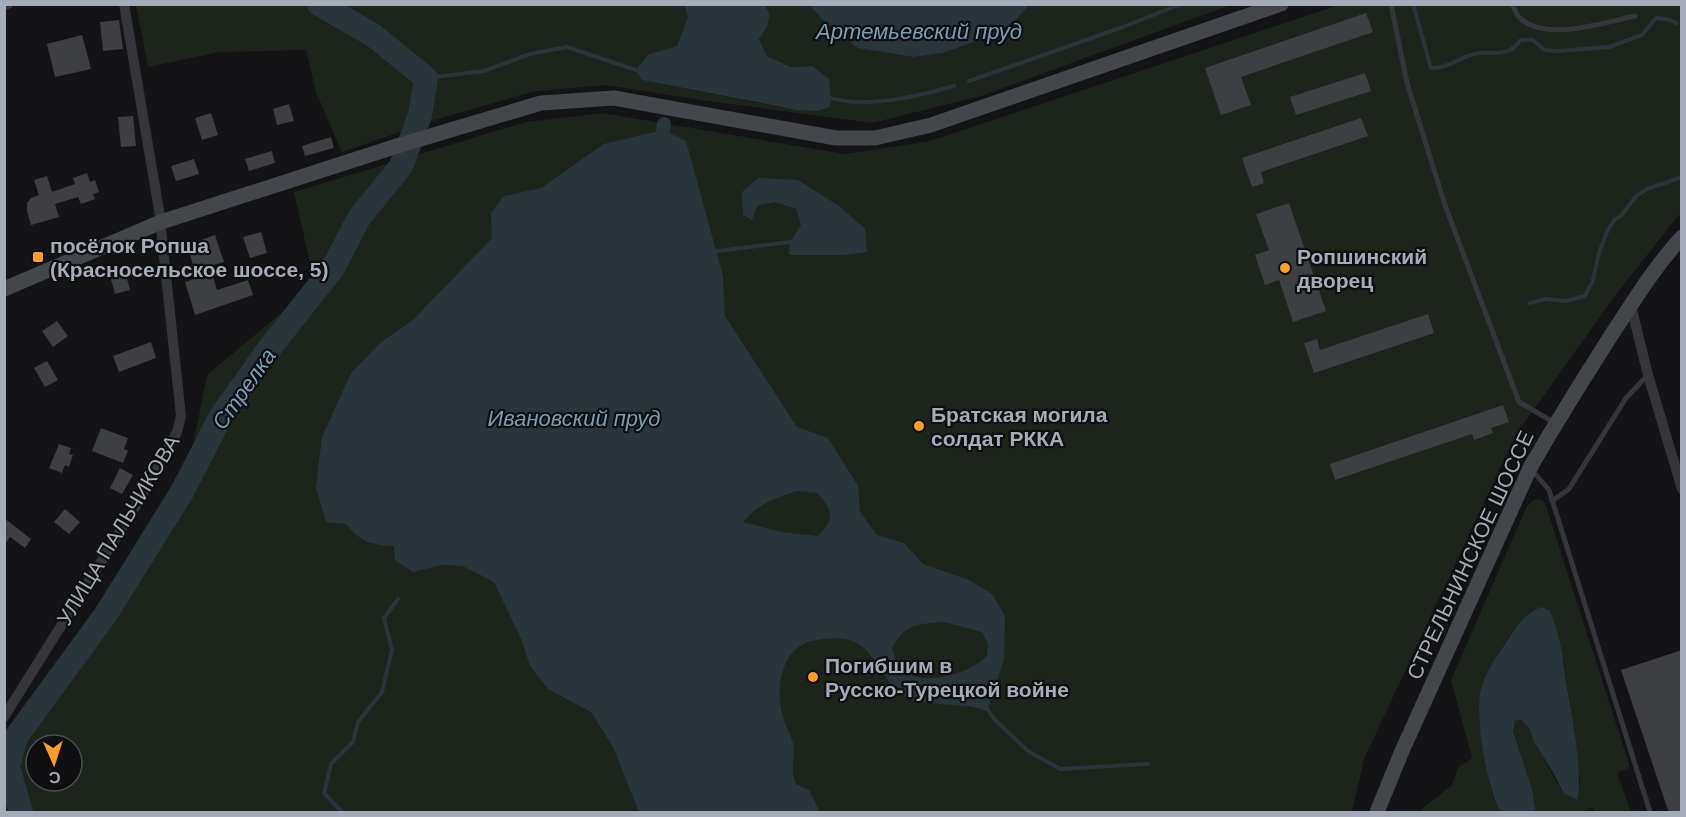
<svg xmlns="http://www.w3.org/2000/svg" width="1686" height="817" font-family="Helvetica,sans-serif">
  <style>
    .green { fill: #1c241c; fill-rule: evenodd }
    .water { fill: #29353a; fill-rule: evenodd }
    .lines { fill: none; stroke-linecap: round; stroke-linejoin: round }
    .stream { stroke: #29353a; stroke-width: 4 }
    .canal { stroke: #29353a; stroke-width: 14 }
    .river { stroke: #29353a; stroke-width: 24 }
    .building { fill: #3e3f43 }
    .lane { stroke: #35363b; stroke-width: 5 }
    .street { stroke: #35363b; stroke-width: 10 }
    .secondary { stroke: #43464b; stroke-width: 15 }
    .poi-dot { fill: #fb9d27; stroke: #0f0f11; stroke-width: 2 }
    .labels { text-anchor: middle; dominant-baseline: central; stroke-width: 4.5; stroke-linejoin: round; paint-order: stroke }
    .poi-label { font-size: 21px; font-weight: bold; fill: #a5acb7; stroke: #0f0f11; text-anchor: start }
    .street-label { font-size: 21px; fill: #a5acb7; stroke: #0f0f11 }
    .water-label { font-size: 22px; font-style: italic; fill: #7a9fb4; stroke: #0f0f11 }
  </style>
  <rect width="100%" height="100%" fill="#141416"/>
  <path class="green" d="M136,5H684L688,17L677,46L649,54L642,80L779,107L812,66L791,67L767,56L759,38L767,27L770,15L765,5H809L823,20L857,48L913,57L943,53L994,35L1017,19L1029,5H1231L981,96L872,123L701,100L605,85L531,92L435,120L342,152L316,92L306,50L219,52L148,67Z
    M1339,5H1681V214L1677,217L1611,301L1515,436L1364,759L1352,812H5L4,762L192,451L207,375L315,285L294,192L526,122L602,113L845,154L930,141ZM36,745H72V781H36Z
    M1539,499L1545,503L1630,767L1617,773L1631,812H1595L1592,807L1583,812H1536L1532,789L1513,730L1514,721L1521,720L1529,728L1534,742L1564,794L1578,800L1580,780L1564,664L1532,610L1514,630L1499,653L1479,718L1490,787L1501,812H1418L1452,785L1458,768L1472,758L1451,680L1526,508L1533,500Z"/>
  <path class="water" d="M684,5H765L770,15L767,27L759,39L767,56L791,67L812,66L829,79L831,99L830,107L816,111L797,110L642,80L636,70L649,54L677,46L688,17Z
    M809,5H1029L1017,19L994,35L943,53L913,57L857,48L823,20Z
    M663,130L686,141L723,276L725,316L797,427L828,438L858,486L860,512L877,535L904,543L923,564L969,580L992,594L1005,616L1004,659L987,711C980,709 972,706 965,706C943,703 916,706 898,692C881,677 874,650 853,641C843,637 827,638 816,640C783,645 775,684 782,713C784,723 790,733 793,743C796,757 789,768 796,784L809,790L820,812H639L613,747L591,712L548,689L530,666L522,641L494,582L463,566L441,565L413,572L395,560L394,546C371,545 361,542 346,524L326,522L316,488L322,437L351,373L381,342L412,321L492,238L491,213L504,196L541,188L604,144ZM797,491L817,493C832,509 836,519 818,536L781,532L743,522C758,504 775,498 797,491ZM944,622L982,632L988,644L987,656C971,672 936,683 914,676C908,675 902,670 897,666L892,648C906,623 918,624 944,622Z
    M758,178L798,180L839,206L865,229L867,252L844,255H789L790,242L801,225L796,209L775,202L758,205L752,220L743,215L742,192Z
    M1542,607L1550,611C1561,635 1563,662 1567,688C1573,723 1582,766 1578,800L1564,794L1554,774L1534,742L1529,728L1521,720L1515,721L1513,731L1532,789L1536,812H1501C1487,790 1473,711 1482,686C1487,669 1499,653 1509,638C1517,625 1527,611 1542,607Z"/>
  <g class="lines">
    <path class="stream" d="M1413,4L1431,68C1449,69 1463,54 1481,53C1492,52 1500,55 1510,50C1514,48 1518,43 1521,40H1533L1544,50L1557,51L1609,47L1642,35L1656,18L1666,19L1677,23
      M426,78L484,71L530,54L567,47L636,70
      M969,81L1123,27L1181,4
      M828,97C863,110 919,96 954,86
      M710,252L790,242
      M1530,303L1545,299L1565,301L1585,296L1593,280L1599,253L1607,232L1615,219L1621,216L1636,196L1647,189L1682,177
      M986,707L994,719L1028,751L1060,769L1148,764
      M342,812L324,793L331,764L353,742L358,722L382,692L392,650L384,618L398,599"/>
    <path class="canal" d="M663,130L664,124"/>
    <path class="river" d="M21,812L8,767L16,737L106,614L182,492L221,416L268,350L333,268L359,218L401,166L420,115L426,78L373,35L319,4"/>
  </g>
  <path class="building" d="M1366,13L1373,32L1241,77L1251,105L1221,115L1205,68Z
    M119,20L123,49L103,51L100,22Z
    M82,35L91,69L55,77L47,44Z
    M1365,73L1371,91L1296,115L1290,97Z
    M289,104L294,121L277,125L273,109Z
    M211,113L218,135L202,140L195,118Z
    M133,116L136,146L121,147L118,117Z
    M1361,118L1368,136L1261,172L1264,183L1252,187L1242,158Z
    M331,137L334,148L305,156L302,146Z
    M272,151L275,163L249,171L245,159Z
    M194,159L199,174L176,181L171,166Z
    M87,173L90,182L95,180L99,192L93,194L95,199L81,204L78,197L55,204L59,217L31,225L27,211V203L31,198L39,195L34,180L47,176L52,192L75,184L73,178Z
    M1289,203L1326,311L1293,322L1279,280L1265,285L1255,255L1269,250L1256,214Z
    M261,232L267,253L250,258L243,237Z
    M215,235L224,262L210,266L217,290L248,280L253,295L195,315L185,282L197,278L187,245Z
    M124,268L130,290L115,294L109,272Z
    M1428,314L1434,333L1314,373L1304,343L1317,339L1320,350Z
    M57,321L68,336L53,347L42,331Z
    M151,342L156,358L119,372L113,356Z
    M47,361L58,380L45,387L34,368Z
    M1503,405L1509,422L1491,428L1493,433L1474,440L1472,434L1335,480L1330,464Z
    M101,428L128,438L124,449L128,451L123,463L92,451Z
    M59,444L71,448L69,454L73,455L69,467L65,465L62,473L49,468Z
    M120,468L133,475L122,494L110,488Z
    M65,509L80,522L69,534L54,522Z
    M4,518L31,539L25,548L10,537L4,545Z
    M1682,650V813H1669L1621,670Z"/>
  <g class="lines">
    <path class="lane" d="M1391,4L1407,83L1445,205L1519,402L1555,423
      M1512,4C1514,8 1516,14 1519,17C1543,43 1606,22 1635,16
      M1532,470L1549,490L1650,812
      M1552,501L1569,489L1626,398L1647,376"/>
    <path class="street" d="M4,5L8,4
      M1631,306L1648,375L1682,489
      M4,717L139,501L177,432L181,416L159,210L124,4"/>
    <path class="secondary" d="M4,289L161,222L397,146L541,103L614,98L836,138H875L931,125L1281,4
      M1377,812L1402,751L1530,468C1556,422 1584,378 1612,334C1634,301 1655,266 1682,237"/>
  </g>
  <g class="poi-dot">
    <rect x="32" y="251" width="12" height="12" rx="3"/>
    <circle cx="1285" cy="268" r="6"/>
    <circle cx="919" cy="426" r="6"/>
    <circle cx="813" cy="677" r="6"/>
  </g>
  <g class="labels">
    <g class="poi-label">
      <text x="50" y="245">посёлок Ропша<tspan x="50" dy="24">(Красносельское шоссе, 5)</tspan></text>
      <text x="1297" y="256">Ропшинский<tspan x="1297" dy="24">дворец</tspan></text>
      <text x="931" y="414">Братская могила<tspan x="931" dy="24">солдат РККА</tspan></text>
      <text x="825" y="665">Погибшим в<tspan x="825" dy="24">Русско-Турецкой войне</tspan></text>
    </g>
    <g class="street-label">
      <text transform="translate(118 530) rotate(-59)">УЛИЦА ПАЛЬЧИКОВА</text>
      <text transform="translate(1470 555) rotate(-65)">СТРЕЛЬНИНСКОЕ ШОССЕ</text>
    </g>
    <g class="water-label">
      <text x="919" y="31">Артемьевский пруд</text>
      <text transform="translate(244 389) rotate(-55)">Стрелка</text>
      <text x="574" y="418">Ивановский пруд</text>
    </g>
  </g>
  <rect width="1686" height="817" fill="none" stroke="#a5acb7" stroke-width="12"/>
  <g transform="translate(54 763) rotate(177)"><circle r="28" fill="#0f0f11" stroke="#4b4e53" stroke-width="1.5"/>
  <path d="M0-4.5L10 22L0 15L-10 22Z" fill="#fb9d27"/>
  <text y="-9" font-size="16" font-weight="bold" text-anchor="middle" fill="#a5acb7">С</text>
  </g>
</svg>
